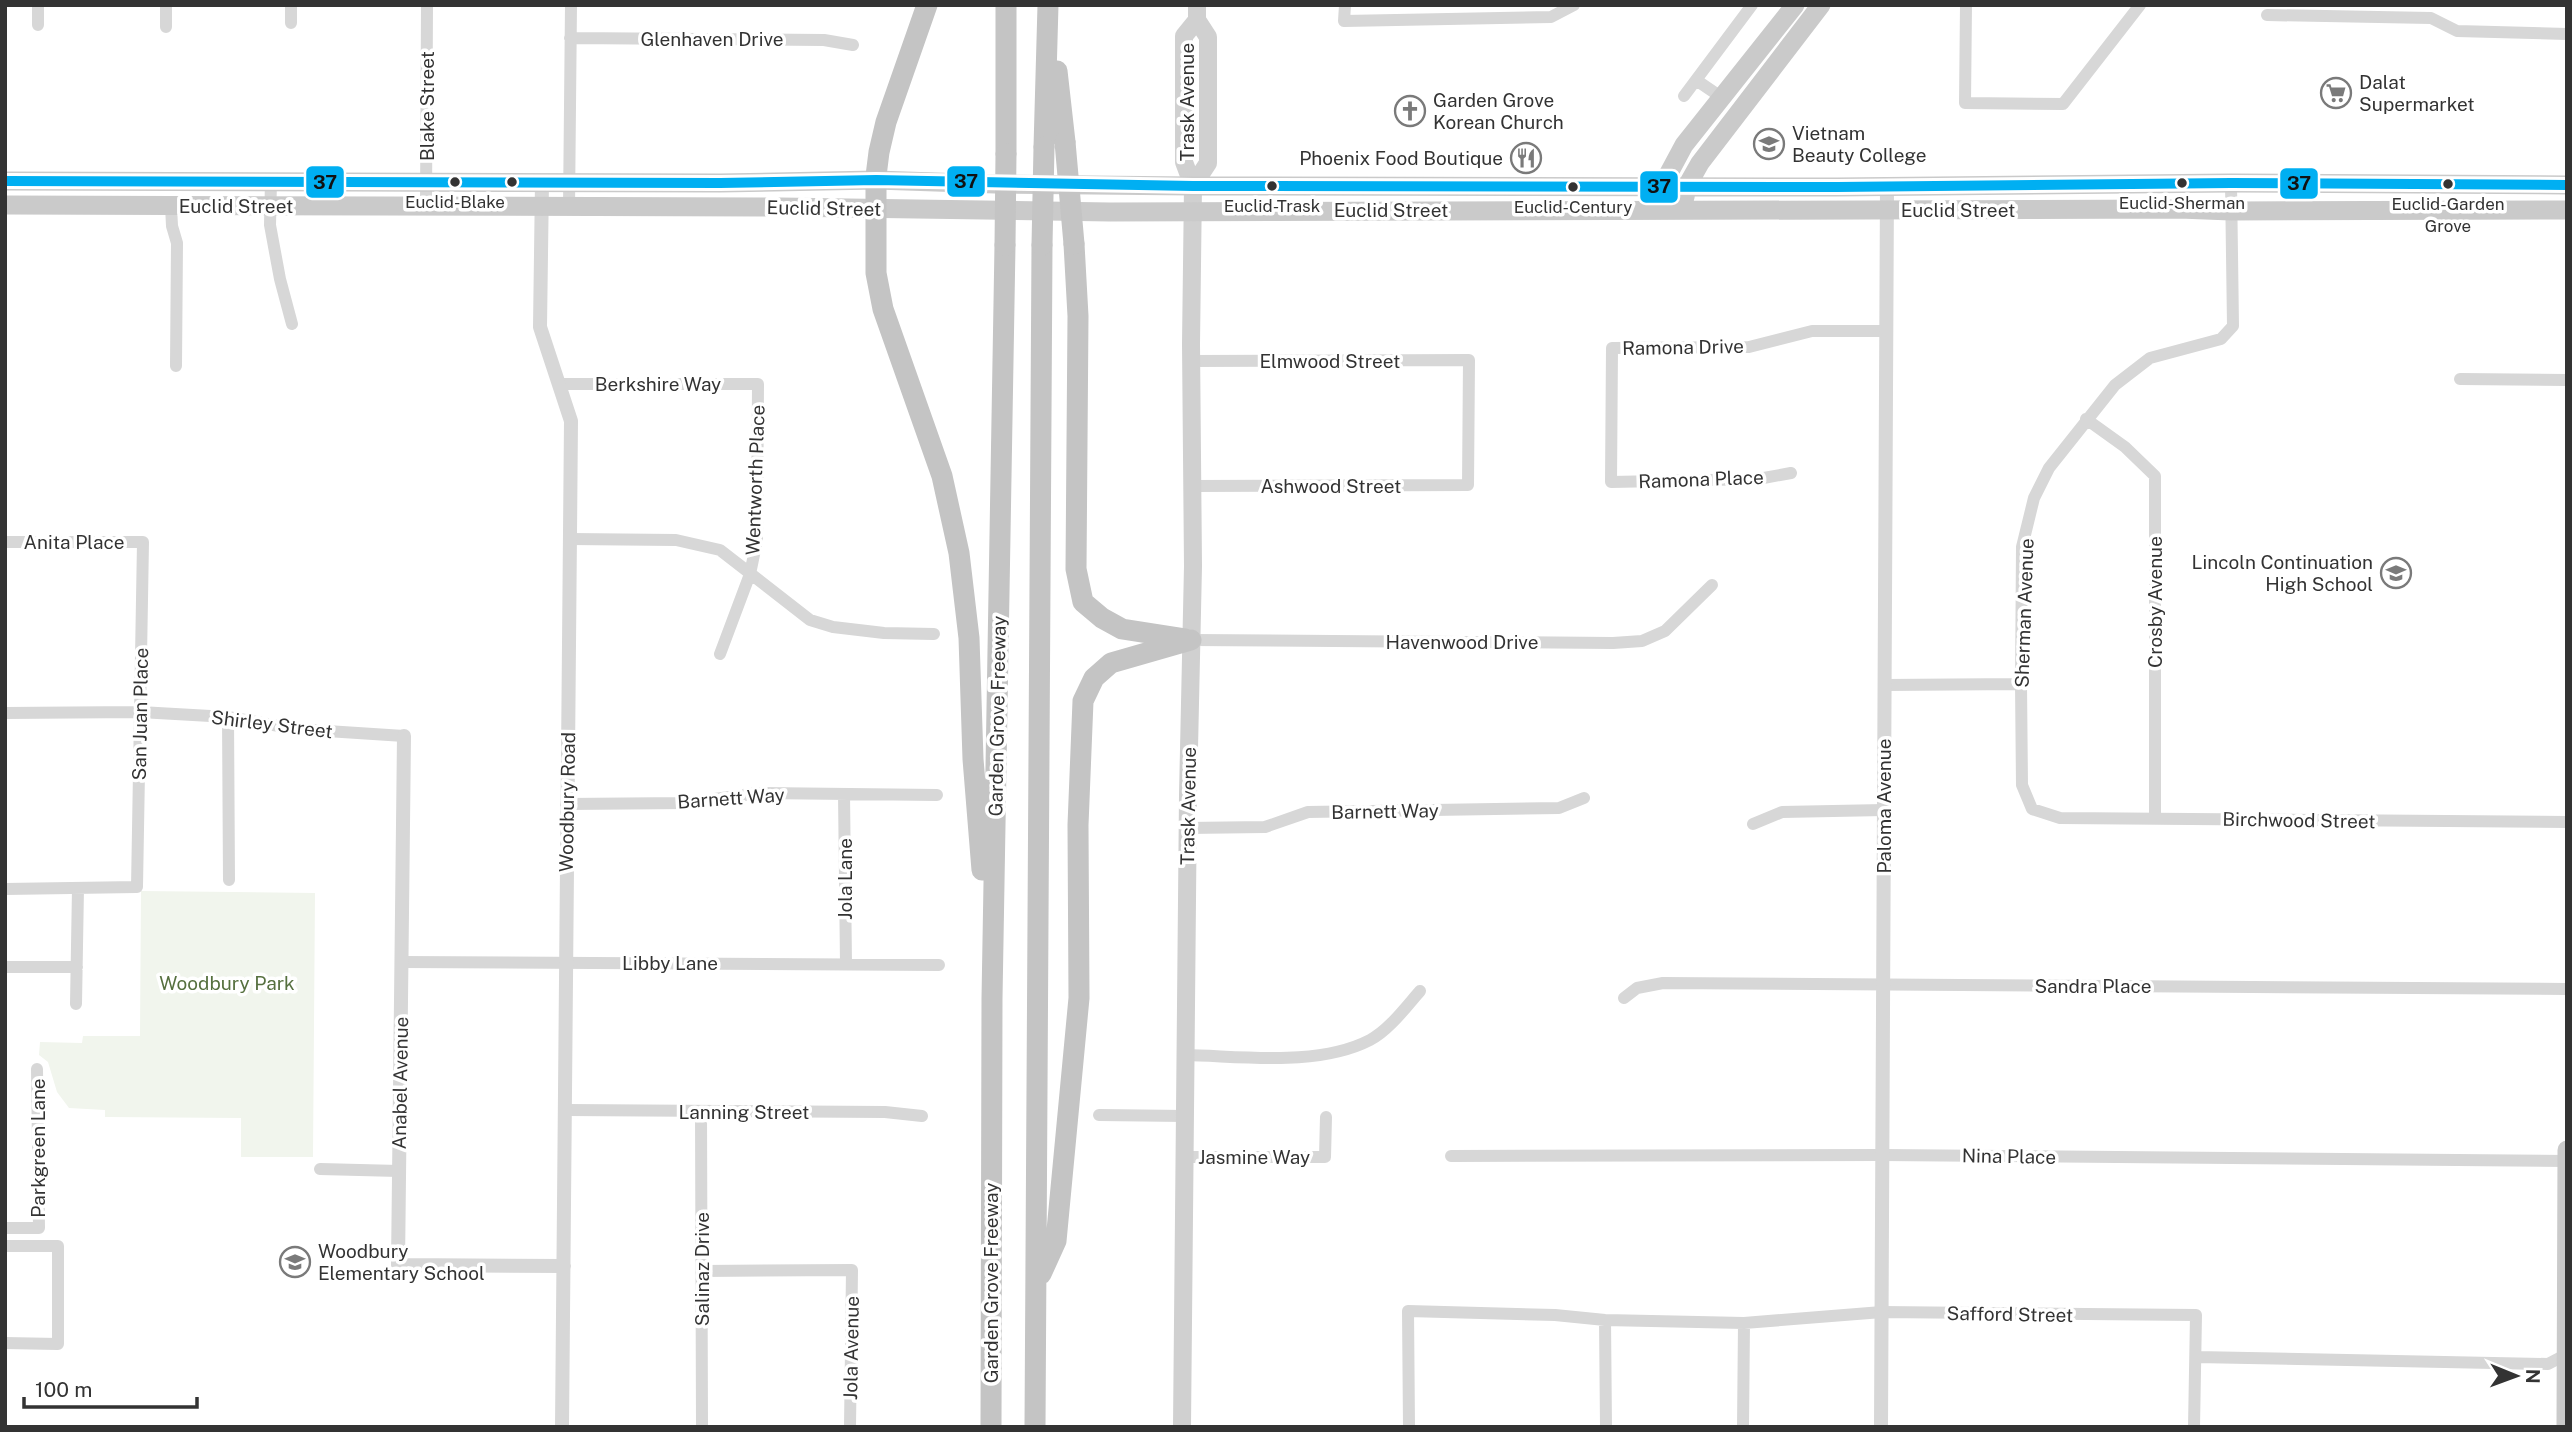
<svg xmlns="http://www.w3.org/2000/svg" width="2572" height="1432" font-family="'Public Sans',sans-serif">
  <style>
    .green { fill: #f1f5ed }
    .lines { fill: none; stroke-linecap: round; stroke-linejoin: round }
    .minor { stroke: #d7d7d7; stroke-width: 12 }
    .tertiary { stroke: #d7d7d7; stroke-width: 14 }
    .secondary { stroke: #d0d0d0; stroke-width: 18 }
    .primary { stroke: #cacaca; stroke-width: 19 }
    .motorway { stroke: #c4c4c4; stroke-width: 21 }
    .motorway-bridge { stroke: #c4c4c4; stroke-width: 21 }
    .bus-1-casing { stroke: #fff; stroke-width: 16 }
    .bus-1 { stroke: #00aff2; stroke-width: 10 }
    .bus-dot { fill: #333; stroke: #fff; stroke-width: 2.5 }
    .labels { text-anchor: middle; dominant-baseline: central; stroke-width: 7; stroke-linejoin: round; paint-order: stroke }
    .bus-label { font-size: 17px; fill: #333; stroke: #fff }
    .street-label { font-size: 19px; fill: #333; stroke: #fff }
    .poi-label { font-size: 19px; fill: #333; stroke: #fff; text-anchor: start }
    .park-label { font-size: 19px; fill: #56703f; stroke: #fff }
    .line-badge { stroke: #fff; stroke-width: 2.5 }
    .pale-badge-label { font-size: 19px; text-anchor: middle; font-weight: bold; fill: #111 }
  </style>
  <rect width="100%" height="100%" fill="#fff"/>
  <path class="green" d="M141,891L315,893L313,1157H241V1118L105,1117V1110L69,1108L57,1092L48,1062L39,1055L40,1042L82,1043L83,1036H140Z"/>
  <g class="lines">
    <path class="minor" d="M166,5V27
      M1345,5L1344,21L1551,17L1574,5
      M1966,5L1965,103L2063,104L2140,5
      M2267,15L2431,18L2457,31L2567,34
      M291,23V5
      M38,25V5
      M570,38L824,40L853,45
      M1696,80L1721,97
      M1684,96L1752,5
      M271,181L270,225L280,279L292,324
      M2231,183L2233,326L2221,339L2150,358L2115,385L2049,468L2034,498L2022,547L2021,684L2022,785L2032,809L2060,818L2567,822
      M171,206L172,226L177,243L176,366
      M426,207L427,5
      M569,207L571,5
      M1191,361L1469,360L1468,485L1193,486
      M2460,379L2567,380
      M559,384H758L757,540L750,574L720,654
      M2086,419L2125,447L2155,476V819
      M1791,473L1758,479L1611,482L1612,348L1749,347L1812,331H1886
      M570,539L676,540L720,550L810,620L833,627L884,633L934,634
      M5,542H143L137,887L5,889
      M1191,640L1613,643L1642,641L1665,631L1712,585
      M1885,685L2021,684
      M5,713L140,712L228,717L296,729L404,736
      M228,717L229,880
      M844,794L846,964
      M566,804L686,803L758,793L937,795
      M1753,824L1782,812L1884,810
      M1187,828L1265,827L1308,812L1559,808L1584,798
      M401,962L939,965
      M5,967H77
      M1624,998L1637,988L1663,983L2567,989
      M76,1004L78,888
      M1185,1055C1242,1056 1318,1067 1370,1040C1389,1030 1406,1007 1420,991
      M566,1110L885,1112L922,1116
      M701,1112L702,1427
      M1099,1115L1185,1116
      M1451,1156L1882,1155L2567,1161
      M1185,1157H1325L1326,1117
      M320,1169L399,1171
      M5,1228H39L37,1069
      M5,1246H58V1344L5,1343
      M702,1271L852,1270L850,1427
      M1605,1320L1606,1427
      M2196,1357L2548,1364L2567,1354
      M1409,1427L1408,1311L1555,1315L1605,1320L1744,1323L1882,1312L2196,1315L2194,1427
      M1743,1427L1744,1323"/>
    <path class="tertiary" d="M542,182L540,327L571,421L562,1427
      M404,736L398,1265L564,1266
      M1881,1427L1887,186"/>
    <path class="secondary" d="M1193,186L1208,163V37L1197,20V5
      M1182,1427L1188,795L1193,566L1191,344L1193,186L1184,162V36L1197,20"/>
    <path class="primary" d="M5,181L720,183L876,180L995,184L1193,186L1837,187L2231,183L2567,185
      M1661,196L1662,186L1684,145L1795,5
      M1685,197L1687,186L1700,163L1821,5
      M5,205L781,207L1110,212L2180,209L2231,211L2567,210
      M2566,1427L2567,1150"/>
    <path class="motorway" d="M927,5L886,122L879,152L876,176V273L883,309L942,476L959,553L969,638L973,759L982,870
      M1057,71L1065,142
      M1044,147L1048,5
      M1006,154V5
      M1074,244L1078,316L1076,569L1083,602L1102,618L1122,629L1186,639
      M1041,1274L1056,1241L1079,998L1078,825L1083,701L1094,678L1111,663L1191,640
      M991,1427L992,999L1005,245
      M1035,1427L1042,245"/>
    <path class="motorway-bridge" d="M1065,142L1074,244
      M1005,245L1006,154
      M1042,245L1044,147"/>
    <g class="bus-1-casing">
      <path id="bus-1" d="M5,181L720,183L876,180L1193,186L1837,187L2231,183L2567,185"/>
    </g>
    <use href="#bus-1" class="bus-1"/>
  </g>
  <defs>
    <g id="supermarket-ring" transform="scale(1.575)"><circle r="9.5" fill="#fff" stroke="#7a7a7a" stroke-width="1.5"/><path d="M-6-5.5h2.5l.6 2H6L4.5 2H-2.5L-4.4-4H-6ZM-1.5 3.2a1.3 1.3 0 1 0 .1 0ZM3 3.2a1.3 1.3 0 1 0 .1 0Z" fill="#7a7a7a"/></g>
    <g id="church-ring" transform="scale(1.575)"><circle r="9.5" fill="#fff" stroke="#7a7a7a" stroke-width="1.5"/><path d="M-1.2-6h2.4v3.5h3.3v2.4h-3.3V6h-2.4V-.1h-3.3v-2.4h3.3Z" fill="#7a7a7a"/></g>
    <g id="university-ring" transform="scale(1.575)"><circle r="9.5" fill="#fff" stroke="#7a7a7a" stroke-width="1.5"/><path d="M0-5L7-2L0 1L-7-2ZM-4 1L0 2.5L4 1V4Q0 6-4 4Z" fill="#7a7a7a"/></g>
    <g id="restaurant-ring" transform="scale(1.575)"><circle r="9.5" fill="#fff" stroke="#7a7a7a" stroke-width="1.5"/><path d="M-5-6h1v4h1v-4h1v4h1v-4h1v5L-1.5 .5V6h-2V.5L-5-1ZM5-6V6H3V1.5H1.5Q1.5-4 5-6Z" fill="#7a7a7a"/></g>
    <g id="school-ring" transform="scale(1.575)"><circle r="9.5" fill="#fff" stroke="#7a7a7a" stroke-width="1.5"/><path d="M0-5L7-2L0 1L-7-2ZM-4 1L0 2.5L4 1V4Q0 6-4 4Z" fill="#7a7a7a"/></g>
  </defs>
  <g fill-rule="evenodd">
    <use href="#supermarket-ring" x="2336" y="93"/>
    <use href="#church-ring" x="1410" y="111"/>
    <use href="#university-ring" x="1769" y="144"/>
    <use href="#restaurant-ring" x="1526" y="158"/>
    <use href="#school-ring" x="2396" y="573"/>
    <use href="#school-ring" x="295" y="1262"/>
  </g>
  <g class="bus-dot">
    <circle cx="455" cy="182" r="6"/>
    <circle cx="512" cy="182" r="6"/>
    <circle cx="2182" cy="183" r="6"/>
    <circle cx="2448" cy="184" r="6"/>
    <circle cx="1272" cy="186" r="6"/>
    <circle cx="1573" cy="187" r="6"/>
  </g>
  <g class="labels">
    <g class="bus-label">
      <text x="455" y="202">Euclid-Blake</text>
      <text x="2182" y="203">Euclid-Sherman</text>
      <text x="2448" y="204">Euclid-Garden<tspan x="2448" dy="22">Grove</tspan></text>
      <text x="1272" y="206">Euclid-Trask</text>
      <text x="1573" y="207">Euclid-Century</text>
    </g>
    <g class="street-label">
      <text x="712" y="39">Glenhaven Drive</text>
      <text transform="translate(1187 102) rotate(-90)">Trask Avenue</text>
      <text transform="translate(427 106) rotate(-90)">Blake Street</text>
      <text x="236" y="206">Euclid Street</text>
      <text transform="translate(824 208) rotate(1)">Euclid Street</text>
      <text x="1391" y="210">Euclid Street</text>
      <text x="1958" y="210">Euclid Street</text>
      <text transform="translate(1683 347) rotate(-1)">Ramona Drive</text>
      <text x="1330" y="361">Elmwood Street</text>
      <text x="658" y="384">Berkshire Way</text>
      <text transform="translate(1701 479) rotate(-2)">Ramona Place</text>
      <text transform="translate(755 480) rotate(-88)">Wentworth Place</text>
      <text x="1331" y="486">Ashwood Street</text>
      <text x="74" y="542">Anita Place</text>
      <text transform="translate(2155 602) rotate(-90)">Crosby Avenue</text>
      <text transform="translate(2024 613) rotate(-88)">Sherman Avenue</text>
      <text x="1462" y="642">Havenwood Drive</text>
      <text transform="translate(140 714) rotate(-89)">San Juan Place</text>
      <text transform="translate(997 716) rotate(-89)">Garden Grove Freeway</text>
      <text transform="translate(272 724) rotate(7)">Shirley Street</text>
      <text transform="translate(731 798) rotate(-4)">Barnett Way</text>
      <text transform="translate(567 802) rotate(-89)">Woodbury Road</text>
      <text transform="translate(1188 806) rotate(-89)">Trask Avenue</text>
      <text transform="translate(1884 806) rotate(-90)">Paloma Avenue</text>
      <text transform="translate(1385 811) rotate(-1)">Barnett Way</text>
      <text transform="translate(2299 820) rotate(1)">Birchwood Street</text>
      <text transform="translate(845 879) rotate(-90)">Jola Lane</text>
      <text x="670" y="963">Libby Lane</text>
      <text x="2093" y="986">Sandra Place</text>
      <text transform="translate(400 1083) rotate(-89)">Anabel Avenue</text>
      <text x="744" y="1112">Lanning Street</text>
      <text transform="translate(38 1148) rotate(-90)">Parkgreen Lane</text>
      <text transform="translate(2009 1156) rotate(1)">Nina Place</text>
      <text x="1254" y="1157">Jasmine Way</text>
      <text transform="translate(702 1269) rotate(-90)">Salinaz Drive</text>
      <text transform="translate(991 1283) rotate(-90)">Garden Grove Freeway</text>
      <text transform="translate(2010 1314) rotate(1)">Safford Street</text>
      <text transform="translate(851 1348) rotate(-89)">Jola Avenue</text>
    </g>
    <g class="poi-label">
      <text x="2359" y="82">Dalat<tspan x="2359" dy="22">Supermarket</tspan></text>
      <text x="1433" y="100">Garden Grove<tspan x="1433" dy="22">Korean Church</tspan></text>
      <text x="1792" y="133">Vietnam<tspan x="1792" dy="22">Beauty College</tspan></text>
      <text x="1503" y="158" text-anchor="end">Phoenix Food Boutique</text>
      <text x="2373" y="562" text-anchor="end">Lincoln Continuation<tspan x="2373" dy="22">High School</tspan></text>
      <text x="318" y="1251">Woodbury<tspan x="318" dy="22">Elementary School</tspan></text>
    </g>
    <g class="park-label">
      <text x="227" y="983">Woodbury Park</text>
    </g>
  </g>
  <g class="line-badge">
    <rect x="946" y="165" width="40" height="33" rx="7" fill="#00aff2"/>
    <rect x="305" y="165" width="40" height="34" rx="7" fill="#00aff2"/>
    <rect x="2279" y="167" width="40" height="33" rx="7" fill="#00aff2"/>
    <rect x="1639" y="170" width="40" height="34" rx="7" fill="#00aff2"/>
  </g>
  <g class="pale-badge-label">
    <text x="966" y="188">37</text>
    <text x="325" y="189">37</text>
    <text x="2299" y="190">37</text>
    <text x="1659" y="193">37</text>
  </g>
  <rect width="2572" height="1432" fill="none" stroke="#333333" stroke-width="14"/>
  <g transform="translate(2516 1376) rotate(91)" stroke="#ffffff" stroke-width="5" paint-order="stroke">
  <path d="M0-5L12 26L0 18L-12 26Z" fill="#333333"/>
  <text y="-10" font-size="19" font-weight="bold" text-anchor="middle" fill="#333333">N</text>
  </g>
  <path d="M24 1397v10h173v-10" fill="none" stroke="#333333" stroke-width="3.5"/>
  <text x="35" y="1397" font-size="21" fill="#333333" stroke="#ffffff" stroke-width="5" paint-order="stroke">100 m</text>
</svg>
